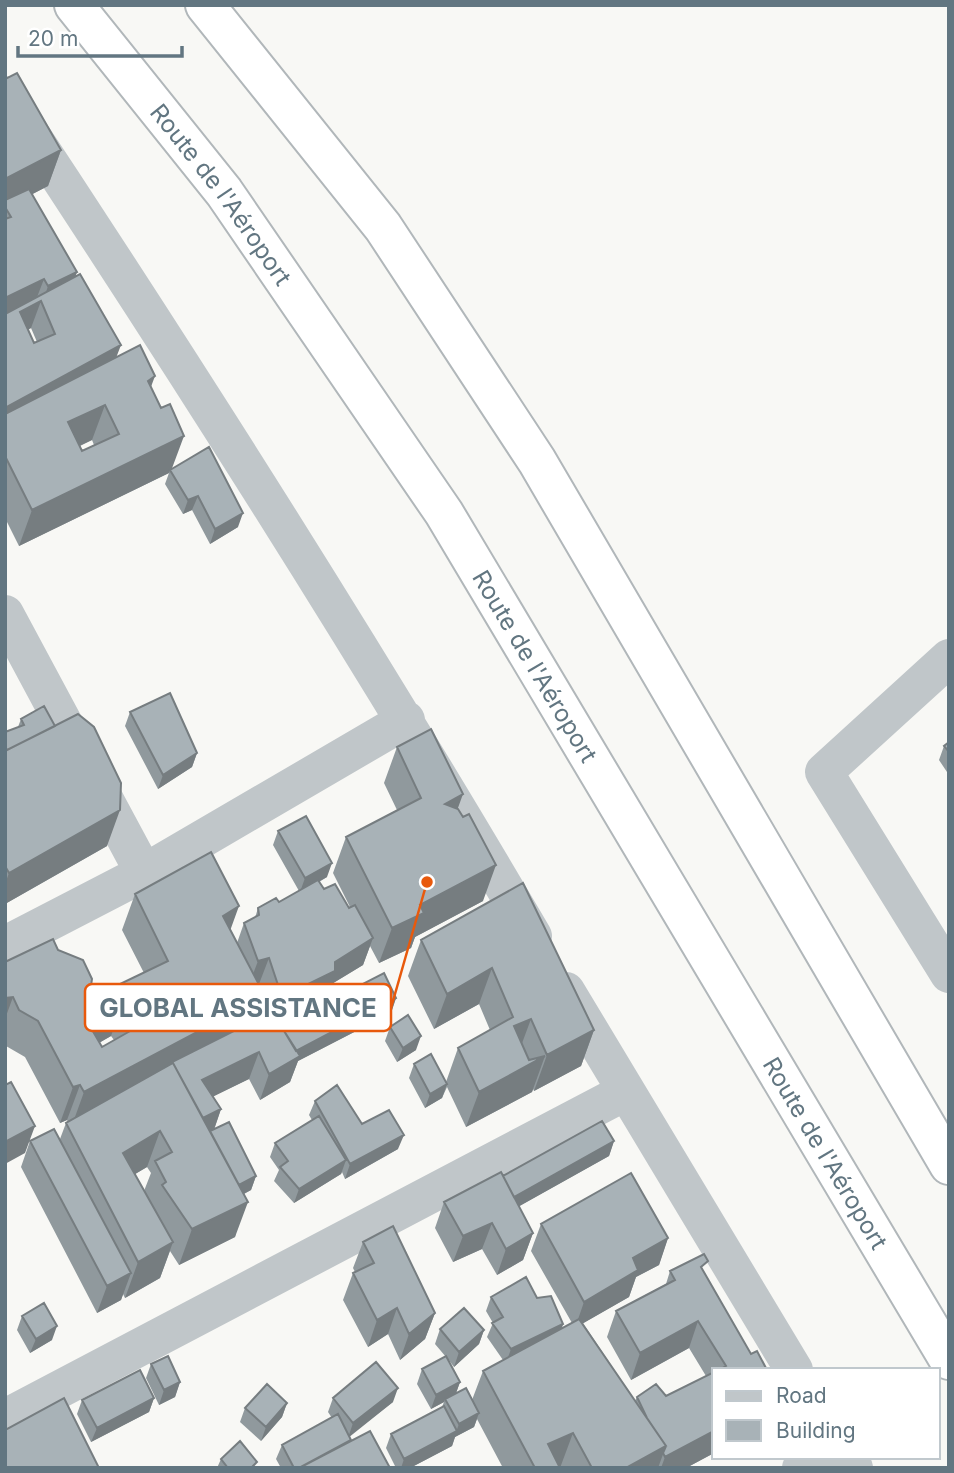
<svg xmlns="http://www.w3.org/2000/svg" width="954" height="1473" font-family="Inter,sans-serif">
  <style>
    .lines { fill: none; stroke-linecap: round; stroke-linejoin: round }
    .highway-casing { stroke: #b1b7ba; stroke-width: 42 }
    .street { stroke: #c0c6c9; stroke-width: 38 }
    .highway { stroke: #fff; stroke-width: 38 }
    .wall { fill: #90999d; fill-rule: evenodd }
    .shaded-wall { fill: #767d80 }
    .building { fill: #a8b2b7; stroke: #767d80; stroke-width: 2; fill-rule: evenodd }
    .labels { text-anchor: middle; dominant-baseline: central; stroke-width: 7; stroke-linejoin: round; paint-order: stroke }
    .street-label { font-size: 24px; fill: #627681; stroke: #fff }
    .leader { fill: none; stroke: #e8590c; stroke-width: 2.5 }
    .callout-dot { fill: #e8590c; stroke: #fff; stroke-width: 2.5 }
    .callout { fill: #fff; stroke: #e8590c; stroke-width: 2.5 }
    .callout-label { font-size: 26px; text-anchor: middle; font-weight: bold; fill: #627681 }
  </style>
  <rect width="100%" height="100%" fill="#f8f8f5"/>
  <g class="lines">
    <g class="highway-casing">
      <g id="highway">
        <path id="s1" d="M74,5L224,192L444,513L949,1360"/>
        <path d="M205,5L383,227L537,461L949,1165"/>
      </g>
    </g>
    <path class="street" d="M5,95C188,371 365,650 533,936
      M5,614L144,873
      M949,658L824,772L949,974
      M5,945L144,873L406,720
      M566,991L794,1370
      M5,1418L625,1092
      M847,1457L854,1468
      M801,1468L821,1457"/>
    <use href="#highway" class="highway"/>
  </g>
  <path class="wall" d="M5,79L61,150L48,186L32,194L76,276L116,357L151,388L172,468L238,527L210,544L192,510L183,514L165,484L169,473L19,546L5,518ZM31,328L37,342L34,343L28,330ZM92,440L94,445L82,451L80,446Z
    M130,712L197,753L192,767L158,789L125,726Z
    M21,719L107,846L5,904V732L18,727Z
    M949,742V770L947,772L939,760L944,746Z
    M397,747L458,809L483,901L415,937L411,948L379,963L370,946L363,965L330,985L325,998L283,1018L280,1011L269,1012L264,998L256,1020L281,1026L396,998L391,1013L298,1061L290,1082L260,1100L249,1079L213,1096L221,1109L214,1130L256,1176L251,1190L244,1194L235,1237L179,1265L170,1251L160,1278L125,1298L123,1294L121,1300L97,1313L21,1167L30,1141L60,1139L66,1123L68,1122L67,1120L60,1123L25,1057L6,1046L5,962L58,950L89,999L144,973L122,930L135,894L230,930L237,943L244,923L255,918L258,908L279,902L299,891L273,845L278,831L327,877L319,882L324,889L349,908L350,907L333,873L346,837L397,810L384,783ZM111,1036L114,1040L102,1047L99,1043ZM147,1167L151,1173L144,1191L135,1174Z
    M523,883L594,1030L581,1066L534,1091L533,1089L532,1092L466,1127L447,1087L442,1098L425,1108L409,1078L414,1064L446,1082L458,1048L490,1030L479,1004L434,1029L408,976L421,940Z
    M390,1027L416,1050L397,1062L385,1041Z
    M315,1101L362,1124L398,1149L345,1179L342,1172L341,1174L294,1203L274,1181L279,1170L270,1157L275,1143L312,1120L309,1115Z
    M614,1141L609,1156L519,1206L533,1233L523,1260L497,1275L482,1249L453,1262L435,1228L444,1202L503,1176Z
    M541,1224L668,1238L659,1265L636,1277L629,1297L583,1323L635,1401L637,1397L666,1396L706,1376L689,1348L631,1380L607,1337L616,1311L666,1284L670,1271L704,1272L751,1354L767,1370H714V1453L686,1468H503L477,1419L474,1427L455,1437L452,1446L410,1468H396L386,1448L391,1434L442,1407L444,1402L431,1409L417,1384L422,1369L446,1357L435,1344L440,1329L484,1330L479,1344L454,1367L448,1359L460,1382L456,1393L472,1400L483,1371L503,1360L487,1337L493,1323L486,1311L491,1297L537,1298L563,1324L562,1328L572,1323L531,1251Z
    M363,1242L435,1313L425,1339L400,1360L388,1334L368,1347L343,1300L353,1273L355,1272L353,1268Z
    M22,1316L52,1340L30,1353L17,1330Z
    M151,1364L180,1382L175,1397L159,1405L146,1378Z
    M154,1398L149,1412L91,1442L77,1414L82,1400Z
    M333,1398L393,1402L349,1436L351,1440L390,1468H281L276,1459L282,1445L332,1418L328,1412Z
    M287,1403L282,1417L261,1441L240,1422L245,1408Z
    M221,1459L255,1468H217Z"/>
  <path class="shaded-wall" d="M61,150L48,186L6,208L5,179Z
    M77,272L68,298L42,304L48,286Z
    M44,279L34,305L41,301L31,328L10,338L5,319V298Z
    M121,345L111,371L5,429V408Z
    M155,376L142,411L148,381Z
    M105,405L92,440L55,457L68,422Z
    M184,436L171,471L170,470L169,473L19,546L32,510Z
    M198,496L192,510L183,514L188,500Z
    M243,513L238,527L210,544L215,529Z
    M197,753L192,767L158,789L163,775Z
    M463,794L450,830L445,804Z
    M120,810L107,846L5,904V884L9,873Z
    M332,863L327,877L300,892L305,878Z
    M496,865L483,901L415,937L411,948L379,963L392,928L420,905Z
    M239,906L226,942L223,916Z
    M373,938L363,965L330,985L325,998L283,1018L292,992L335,962Z
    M269,958L259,984L248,987L258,961Z
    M492,968L479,1004L434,1029L447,994Z
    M278,985H290L280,1011L269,1012Z
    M265,996L252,1032L168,1064L162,1079L71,1128L84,1092Z
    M13,997L5,1019V998Z
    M396,998L391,1013L298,1061L290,1082L260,1100L269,1074L292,1053Z
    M124,1000L111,1036L74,1057L87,1021Z
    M531,1019L518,1054L514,1026Z
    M594,1030L581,1066L534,1091L547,1055Z
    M421,1036L416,1050L397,1062L403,1048Z
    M259,1052L249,1079L192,1107L202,1080Z
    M545,1056L532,1092L466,1127L479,1092Z
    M447,1084L442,1098L425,1108L430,1094Z
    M80,1085L67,1120L60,1123L73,1087Z
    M221,1109L212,1135L199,1120Z
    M35,1126L25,1153L5,1164V1142Z
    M160,1131L147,1167L110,1189L123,1153Z
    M404,1135L398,1149L345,1179L350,1164Z
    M614,1141L609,1156L509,1212L514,1197Z
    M346,1160L341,1174L294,1203L299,1189Z
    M256,1176L251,1190L222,1205L227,1191Z
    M248,1202L235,1237L179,1265L192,1229Z
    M492,1223L482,1249L453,1262L463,1236Z
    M533,1233L523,1260L497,1275L506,1249Z
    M668,1238L659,1265L636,1277L629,1297L575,1328L584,1302L633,1258Z
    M173,1242L160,1278L125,1298L138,1262Z
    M131,1273L121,1300L97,1313L107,1286Z
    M397,1308L388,1334L368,1347L377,1320Z
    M435,1313L425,1339L400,1360L409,1334Z
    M698,1321L689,1348L631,1380L640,1353Z
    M563,1324L558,1338L506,1363L511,1349Z
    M57,1326L52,1340L30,1353L36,1339Z
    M484,1330L479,1344L454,1367L459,1352Z
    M180,1382L175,1397L159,1405L164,1390Z
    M460,1382L455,1396L445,1399L444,1402L431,1409L436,1395Z
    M398,1388L393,1402L348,1438L353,1423Z
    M154,1398L149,1412L91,1442L97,1428Z
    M287,1403L282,1417L261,1441L266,1427Z
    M479,1413L474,1427L455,1437L452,1446L410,1468H401L404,1459L456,1432L459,1424Z
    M714,1431V1453L686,1468H661L665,1457Z
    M573,1433L560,1468H539L548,1444Z
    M666,1446L658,1468H626Z"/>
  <path class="building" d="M17,73L61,150L5,179V79Z
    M29,189L77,272L48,286L44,279L5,298V219L11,217L5,207V200Z
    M80,274L121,345L5,408V314ZM41,301L55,334L34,343L20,312Z
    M140,345L155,376L148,381L161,408L170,404L184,436L32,510L5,456V414ZM105,405L119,434L82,451L68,422Z
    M209,447L243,513L215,529L198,496L188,500L170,470Z
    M170,693L197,753L163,775L130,712Z
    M44,706L55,726L7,750L5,747V732L24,725L21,719Z
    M78,714L94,727L121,783L120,810L9,873L5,866V751Z
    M431,729L463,794L445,804L458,809L463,817L469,814L496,865L420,905L424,913L392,928L346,837L421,798L397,747Z
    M949,742V752L944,746Z
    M306,816L332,863L305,878L278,831Z
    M211,852L239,906L223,916L265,996L84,1092L80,1085L73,1087L38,1021L19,1010L13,997L5,998V962L53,939L58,950L83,960L92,979L89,999L168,961L135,894ZM124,1000L139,1026L102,1047L87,1021Z
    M318,880L324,889L335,884L349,908L355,905L373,938L335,962V971L292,992L290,985H278L269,958L258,961L244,923L259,915L258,908L276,898L279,902Z
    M523,883L594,1030L547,1055L531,1019L514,1026L529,1060L545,1056L479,1092L458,1048L513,1017L492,968L447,994L421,940Z
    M384,973L396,998L296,1051L281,1026Z
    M272,1012L300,1056L269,1074L259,1052L202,1080L221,1109L203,1118L173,1063L168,1065V1064Z
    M408,1015L421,1036L403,1048L390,1027Z
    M431,1054L447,1084L430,1094L414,1064Z
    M173,1063L248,1202L192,1229L162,1185L166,1182L155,1161L172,1152L160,1131L123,1153L173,1242L138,1262L66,1123Z
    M11,1082L35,1126L5,1142V1085Z
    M337,1085L362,1124L389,1110L404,1135L350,1164L315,1101Z
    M319,1116L346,1160L299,1189L280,1167L288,1161L275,1143Z
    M602,1121L614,1141L514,1197L503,1176Z
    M229,1122L256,1176L239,1185L210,1131Z
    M54,1129L131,1273L107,1286L30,1141Z
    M501,1172L533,1233L506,1249L492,1223L463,1236L444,1202Z
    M631,1173L668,1238L633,1258L638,1270L584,1302L541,1224Z
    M393,1226L435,1313L409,1334L397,1308L377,1320L353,1273L374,1263L363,1242Z
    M704,1254L708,1261L701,1267L751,1354L757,1351L767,1370H719L726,1366L698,1321L640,1353L616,1311L675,1280L670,1271Z
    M526,1277L537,1298L551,1296L563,1324L511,1349L492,1323L503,1317L491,1297Z
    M44,1303L57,1326L36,1339L22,1316Z
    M464,1308L484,1330L459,1352L440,1329Z
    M579,1319L666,1446L626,1468H592L573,1433L548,1444L559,1466L557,1468H535L483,1371Z
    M168,1356L180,1382L164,1390L151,1364Z
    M446,1356L460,1382L436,1395L422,1369Z
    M376,1362L398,1388L353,1423L333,1398Z
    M140,1370L154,1398L97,1428L82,1400Z
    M714,1372V1431L665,1457L663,1453L666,1446L647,1418L637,1397L656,1384L666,1396Z
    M267,1384L287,1403L266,1427L245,1408Z
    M466,1388L479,1413L459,1424L445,1399Z
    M64,1398L99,1468H5V1430Z
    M444,1406L457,1431L404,1459L391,1434Z
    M338,1414L351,1440L299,1468H294L282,1445Z
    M370,1431L390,1468H299Z
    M240,1441L257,1462L251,1468H228L221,1459Z"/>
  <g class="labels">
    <g class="street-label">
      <text stroke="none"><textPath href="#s1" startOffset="240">Route de l'Aéroport</textPath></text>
      <text stroke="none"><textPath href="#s1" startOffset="807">Route de l'Aéroport</textPath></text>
      <text stroke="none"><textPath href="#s1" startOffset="1374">Route de l'Aéroport</textPath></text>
    </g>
  </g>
  <path class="leader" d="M427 882L391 1008"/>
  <circle class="callout-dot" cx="427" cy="882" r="7"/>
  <rect class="callout" x="85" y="984" width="306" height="47" rx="7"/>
  <g class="callout-label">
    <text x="238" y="1017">GLOBAL ASSISTANCE</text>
  </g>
  <rect width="954" height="1473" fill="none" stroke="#627681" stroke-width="14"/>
  <rect x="712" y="1368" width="228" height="91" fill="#ffffff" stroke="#c0c8cd" stroke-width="2"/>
  <rect x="726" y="1391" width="35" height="10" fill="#c0c6c9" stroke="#c0c8cd" stroke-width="2"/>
  <text x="776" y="1403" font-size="21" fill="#627681">Road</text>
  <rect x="726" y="1420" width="35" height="21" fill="#a8b2b7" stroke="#c0c8cd" stroke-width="2"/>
  <text x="776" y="1438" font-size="21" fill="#627681">Building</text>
  <path d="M18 46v10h164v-10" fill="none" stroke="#627681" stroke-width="3.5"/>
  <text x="28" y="46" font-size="21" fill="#627681" stroke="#ffffff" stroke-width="5" paint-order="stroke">20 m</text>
</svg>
